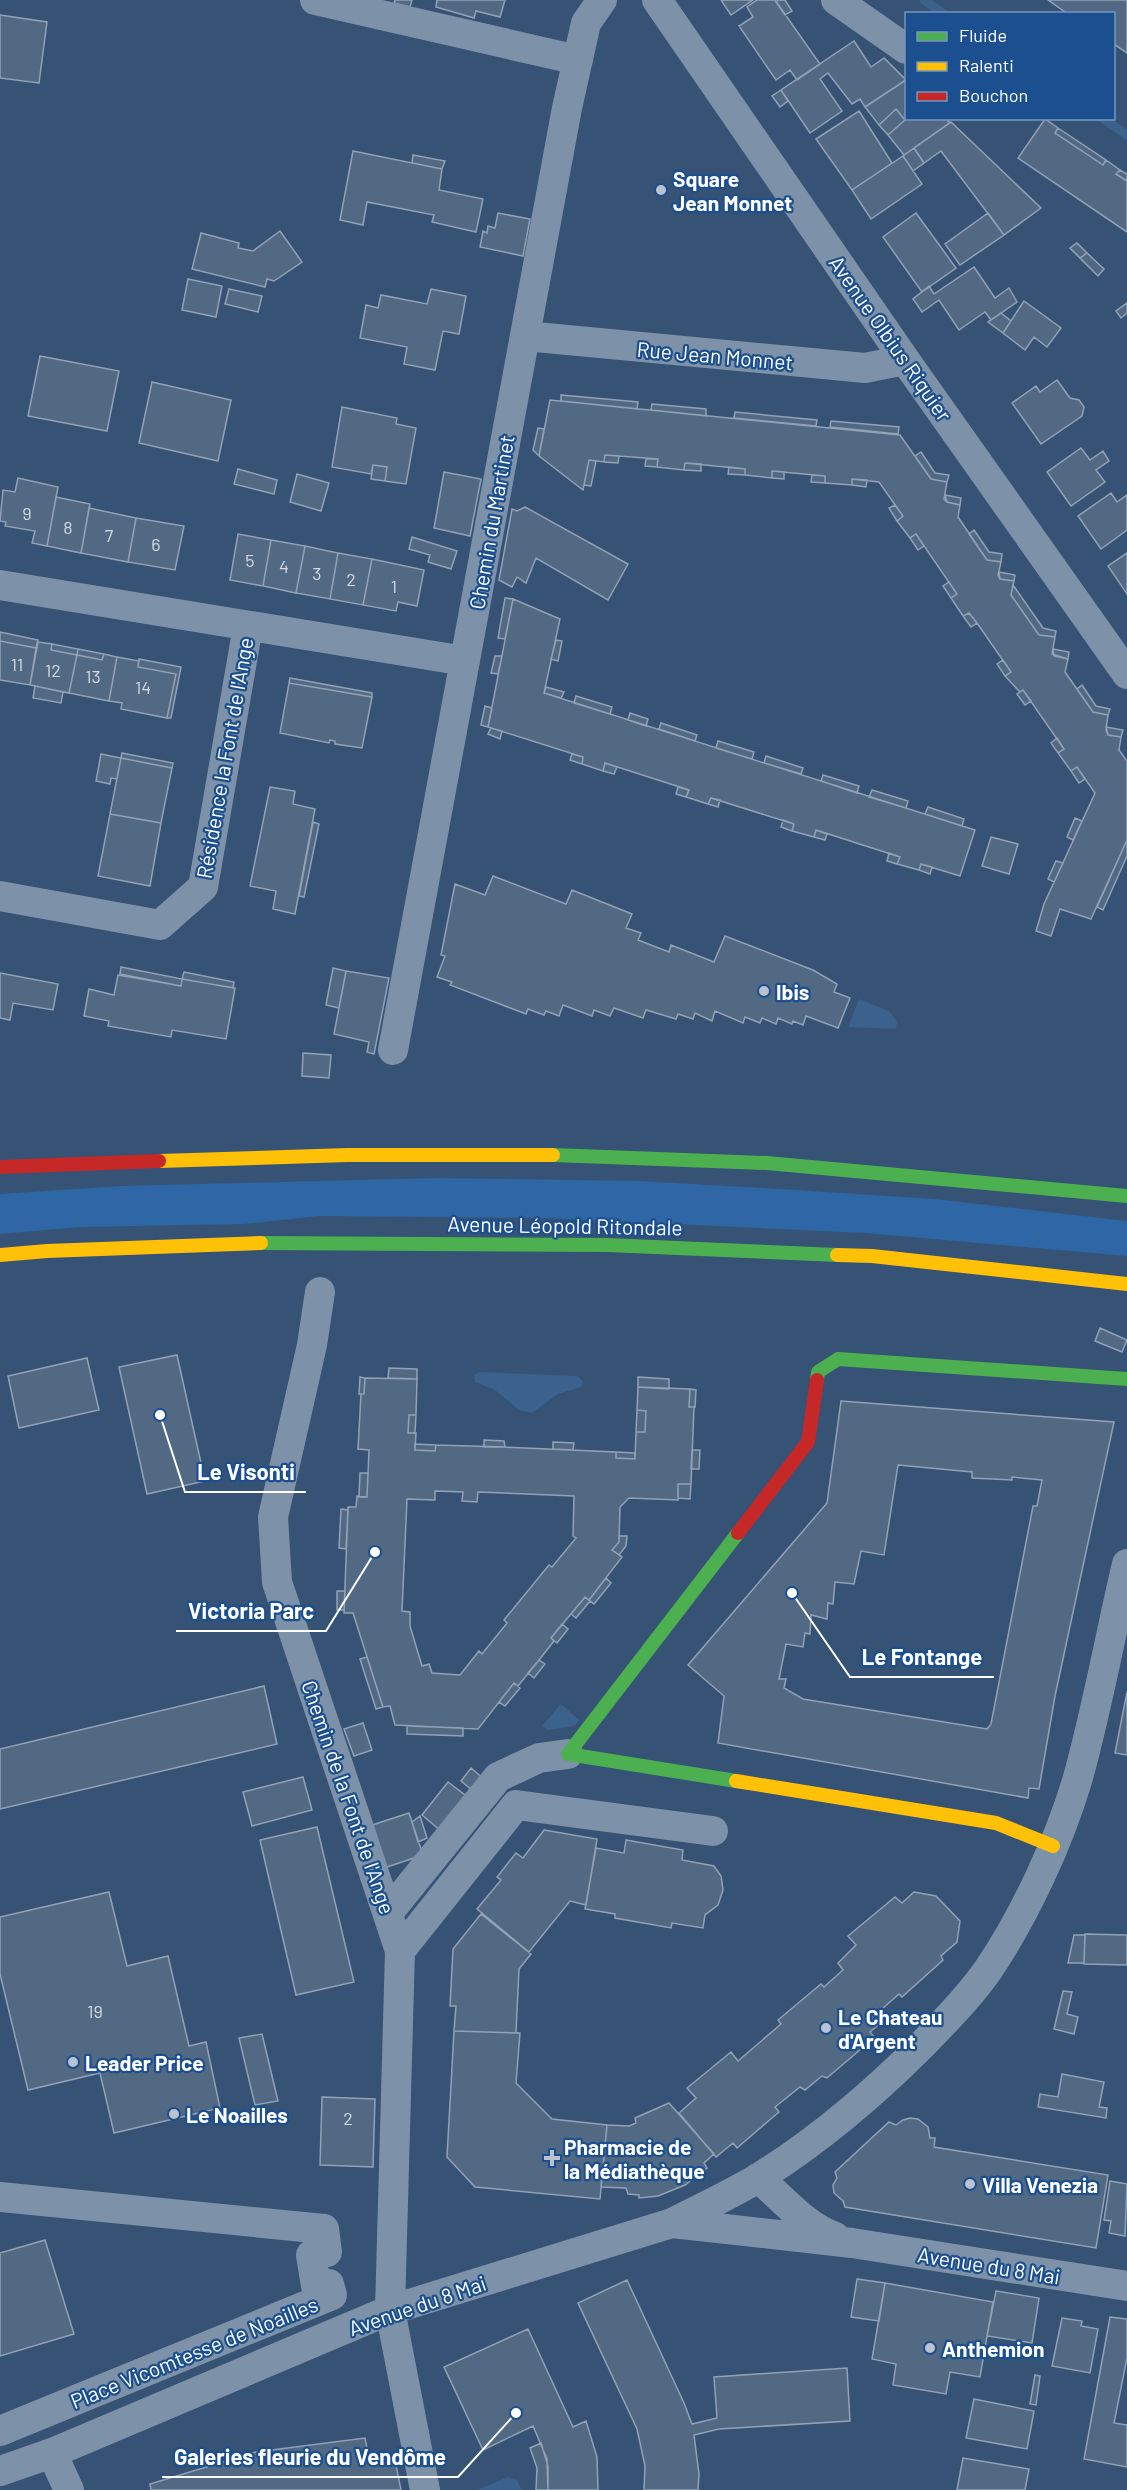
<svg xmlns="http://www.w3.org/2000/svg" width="1127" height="2490" font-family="Barlow,sans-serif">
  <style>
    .green { fill: #2f66a5 }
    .water { fill: #3b618d }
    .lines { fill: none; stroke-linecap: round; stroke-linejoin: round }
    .stream { stroke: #3b618d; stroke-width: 9 }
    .building { fill: #526984; stroke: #92a2b6; stroke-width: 1.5; fill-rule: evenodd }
    .street { stroke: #7d92a8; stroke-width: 30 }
    .fast { stroke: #4caf50; stroke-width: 14 }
    .slow { stroke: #ffc107; stroke-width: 14 }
    .jam { stroke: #c62828; stroke-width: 14 }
    .poi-dot { fill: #b9c2ce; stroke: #1b4f8f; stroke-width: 2 }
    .labels { text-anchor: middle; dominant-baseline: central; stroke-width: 4.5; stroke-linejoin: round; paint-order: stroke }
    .number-label { font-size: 18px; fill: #d4dae0 }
    .poi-label { font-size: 21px; font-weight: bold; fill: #fff; stroke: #1b4f8f; text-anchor: start }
    .street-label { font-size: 21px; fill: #fff; stroke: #1b4f8f }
    .leader { fill: none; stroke: #fff; stroke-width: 2 }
    .callout-dot { fill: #fff; stroke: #1b4f8f; stroke-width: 2 }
    .callout-label { font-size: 22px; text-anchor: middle; font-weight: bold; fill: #fff; stroke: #1b4f8f; stroke-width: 4.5; stroke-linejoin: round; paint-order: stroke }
  </style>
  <rect width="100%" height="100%" fill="#365274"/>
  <path class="green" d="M435,1178L639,1181L764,1188L935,1199L1127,1221V1256L865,1233L545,1218L319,1216L244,1224L82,1227L0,1234V1194L122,1186Z"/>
  <path class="water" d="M859,999L889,1011L897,1022L896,1029L848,1027Z
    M480,1372L578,1376L583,1382L581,1387L558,1394L532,1413L519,1410L495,1390L475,1382L474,1375Z
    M561,1704L579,1720L575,1726L548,1730L542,1726Z
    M508,2477L517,2480L522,2490H477Z"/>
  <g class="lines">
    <path class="stream" d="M924,0L944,14
      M1102,118L1127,135"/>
  </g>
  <path class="building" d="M395,0H412L410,7L394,3Z
    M437,0H505L500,17L476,11L474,18L436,7Z
    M721,0H753L731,15Z
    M757,0H775L820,64L797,80L790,70L776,80L739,26L753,17L747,7Z
    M778,0H785L792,11L785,15L776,2Z
    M1048,0H1127V53L1114,44V14H1068Z
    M0,15L47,22L39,83L0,78Z
    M854,41L871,67L884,58L906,80L865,107L860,99L852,104L828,73L820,79L842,111L810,133L781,90Z
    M906,80V118H945L950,123L904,155L888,135L905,120L896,109L879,125L865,107Z
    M781,90L788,101L780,107L772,96Z
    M896,109L905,120L888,135L879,125Z
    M859,111L892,163L852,190L816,139Z
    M1045,119L1058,128L1055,133L1103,165L1106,160L1120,170L1116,174L1127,181V232L1018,158Z
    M951,122L1041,208L1004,235L941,151L924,163L914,148Z
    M1058,128L1106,160L1103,165L1055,133Z
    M914,148L924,163L913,171L903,156Z
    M353,151L442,169L439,190L483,199L476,232L432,222L434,215L367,202L363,225L340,220Z
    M413,155L445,161L442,169L412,163Z
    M903,156L922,184L871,219L852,190Z
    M1120,170L1127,174V181L1116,174Z
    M498,213L530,219L523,256L480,247L483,231L487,233L488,226L495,228Z
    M916,213L956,268L922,292L883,237Z
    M988,213L1004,235L960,265L945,244Z
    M280,231L302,262L274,281L267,279L265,287L192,269L201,233L239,243L238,248L253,251Z
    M1077,243L1087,253L1080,258L1070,248Z
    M1087,253L1104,269L1098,276L1080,258Z
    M974,267L995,298L1009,288L1017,302L991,320L985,312L959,330L939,300L922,312L913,299L929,286L934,294Z
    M188,279L222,286L216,317L182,310Z
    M229,289L262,296L258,312L225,304Z
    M431,289L466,296L459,334L443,331L435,370L404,364L407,347L360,338L366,305L378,308L381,295L427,304Z
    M1024,301L1061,328L1047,347L1034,337L1025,350L1003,333Z
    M1127,303V313L1121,318L1116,311Z
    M1001,313L1011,321L1003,333L988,322Z
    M40,356L119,371L107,431L28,416Z
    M1057,380L1070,398L1079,400L1084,407L1082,416L1041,444L1012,403L1036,386L1040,392Z
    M152,382L231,400L218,461L139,443Z
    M561,395L638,402L637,409L561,401Z
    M550,400L900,435L931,479L947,482L944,499L947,502L960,505L958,517L987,560L1001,562L998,575L1000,579L1014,581L1011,595L1039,635L1055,637L1052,654L1068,659L1065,672L1093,712L1108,715L1106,730L1108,735L1121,737L1119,750L1127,761V840L1091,919L1060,909L1051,936L1036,931L1044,904L1095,793L1077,767L1071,771L1058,753L1064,749L1023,690L1020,692L1005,676L1011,672L977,623L969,613L963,616L951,598L957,594L916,534L910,538L897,521L903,516L879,482L852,479V485L825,483V476L772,471V478L745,475V469L685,463L684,470L657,467L658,459L605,455L604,462L589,460L583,490L539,456Z
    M652,404L706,409V416L651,410Z
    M342,407L397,418L396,424L416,428L406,484L385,481L387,467L373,465L371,474L332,467Z
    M735,412L817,420L816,426L734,418Z
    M831,421L899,427L898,434L830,427Z
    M538,428L544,429L539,456L533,450Z
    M1081,448L1090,460L1103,451L1109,461L1096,470L1105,482L1071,506L1047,472Z
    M921,452L935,473L949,475L947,482L931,479L915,456Z
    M605,455L619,456L618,463L604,462Z
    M646,459H658L657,467L645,466Z
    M589,460L596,461L591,486L584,485Z
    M685,463L701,464V471L684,470Z
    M373,465L387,467L385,481L371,479Z
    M729,467L745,469V475L728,474Z
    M238,469L277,480L274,494L234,484Z
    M772,471L784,472V479L772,478Z
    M444,472L481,479L470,536L434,528Z
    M297,474L329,483L321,511L290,502Z
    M812,475L825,476V483L811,482Z
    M18,478L58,487L47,546L32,543L35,531L5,526L6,522L0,521L3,490L15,492Z
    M852,479L867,480L866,487L852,485Z
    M1111,493L1117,502L1127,495V530L1101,549L1078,516Z
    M945,495L961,498L960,505L947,502Z
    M56,497L90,504L81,553L47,546Z
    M895,505L903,516L897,521L889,508Z
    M525,507L628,564L608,600L536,558L526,583L517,577L512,587L499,580L512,509L517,511Z
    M89,508L136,518L128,562L81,553Z
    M136,518L184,526L175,570L128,562Z
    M974,530L989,552L1002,554L1001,562L987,560L969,534Z
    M238,534L271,540L263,586L230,580Z
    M916,534L924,546L918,550L910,538Z
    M412,537L457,551L451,569L428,562L430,555L409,549Z
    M271,540L305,546L296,593L263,586Z
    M305,546L338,553L330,599L296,593Z
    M338,553L372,559L363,605L330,599Z
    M1127,553V594L1108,566Z
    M372,559L424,570L417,606L398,602L396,611L363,605Z
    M999,572L1015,575L1014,581L1000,579Z
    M949,582L957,594L951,598L943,586Z
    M1013,585L1043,628L1056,631L1055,637L1039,635L1011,595Z
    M505,598L513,599L505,639L498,638Z
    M513,599L560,619L544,693L975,830L960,876L921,864L919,870L897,864L900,857L816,830L814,837L792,831L794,824L711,798L708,804L686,797L689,790L605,763L603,771L582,764L583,757L488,727Z
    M969,613L977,623L971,627L963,616Z
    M0,632L38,640L36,648L0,641Z
    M556,640L562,641L558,661L551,659Z
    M0,641L36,648L30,685L0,680Z
    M38,642L52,644L51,650L77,655L69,693L30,685Z
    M52,644L78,649L77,655L51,650Z
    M78,649L104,654L102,660L77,655Z
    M1053,649L1069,652L1068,659L1054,656Z
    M104,654L117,657L109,701L69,693L77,655L102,660Z
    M495,656H502L498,674L491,673Z
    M117,657L139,661L138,667L176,674L167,718L121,709L122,703L109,701Z
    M139,659L181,667L171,718H167L176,674L138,667Z
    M1003,660L1011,672L1005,676L997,664Z
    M290,678L372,693V697L289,683Z
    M289,683L372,697L362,748L335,744V741L330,740L329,743L280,733Z
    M1082,685L1096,706L1110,709L1108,715L1093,712L1077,689Z
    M35,686L63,692L61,703L33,698Z
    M546,687L564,692L561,698L544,693Z
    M1023,690L1031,701L1025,705L1017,694Z
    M576,696L612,707L610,714L574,703Z
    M485,706L492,708L488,727L481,725Z
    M630,713L648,719L646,726L628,720Z
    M661,723L697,735L695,741L659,729Z
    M1106,727L1123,730L1121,737L1108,735Z
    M491,728L502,731L500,739L488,734Z
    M1057,738L1064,749L1058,753L1051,743Z
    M718,741L754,752L752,759L716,748Z
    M122,753L173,763L172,768L121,758Z
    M101,754L121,758L117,779L111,778L110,784L96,781Z
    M572,754L583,757L582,764L570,760Z
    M766,756L803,768L801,774L764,763Z
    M121,758L172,768L161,823L110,814Z
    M605,763L617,767L614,774L603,771Z
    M1077,767L1085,779L1079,783L1071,771Z
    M823,775L859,786L857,793L821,781Z
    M270,787L295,791L293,804L315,809L295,914L273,909L276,891L250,886Z
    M678,787L689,790L686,797L676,794Z
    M872,790L908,801L906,808L869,797Z
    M711,798L720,800L718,807L708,804Z
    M928,807L964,819L962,826L925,814Z
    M110,814L161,823L150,886L98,876Z
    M1075,818L1082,821L1073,840L1067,837Z
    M783,820L794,824L792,831L781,827Z
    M313,822L319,824L304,897L299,896Z
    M816,830L827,834L825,840L814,837Z
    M991,837L1018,844L1009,874L982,866Z
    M1127,840V856L1103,910L1097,907Z
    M889,853L900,857L897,864L887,861Z
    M1056,861L1063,863L1054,882L1048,879Z
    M921,864L932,867L930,874L919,870Z
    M493,876L566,904L572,890L632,914L626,928L641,933L638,940L669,952L671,945L714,962L725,936L813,970L837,984L834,992L850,998L838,1028L806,1016L803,1025L793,1021L792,1024L778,1018L776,1024L762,1018L760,1023L745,1017L743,1023L715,1011L712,1021L695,1013L693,1019L678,1014L676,1019L646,1010L643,1018L614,1008L610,1016L594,1010L592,1016L563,1005L559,1016L546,1011L544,1015L528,1009L526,1014L450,985L452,982L437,977L445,956L441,955L455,884L485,895Z
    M121,967L182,979L181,986L120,974Z
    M333,968L346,971L339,1008L326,1005Z
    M346,971L389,978L374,1054L367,1052L369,1042L334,1034Z
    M184,972L234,982L233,988L182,979Z
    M0,973L58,984L53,1010L13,1003L10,1020L0,1018Z
    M118,975L181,986L182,979L235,988L226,1039L172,1030L171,1037L108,1026L109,1021L84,1016L89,989L114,995Z
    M303,1053L331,1055L329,1078L302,1076Z
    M1100,1328L1127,1340L1122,1352L1095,1341Z
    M177,1355L205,1481L147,1494L119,1367Z
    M87,1358L99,1410L19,1428L8,1376Z
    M389,1368L417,1369V1379L388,1378Z
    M360,1377L365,1378L364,1394H359Z
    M638,1377L669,1379V1389L638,1387Z
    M365,1378L417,1379L416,1415H409L408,1433H416L415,1450L435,1451L436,1445L505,1447L616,1452V1458L635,1459L636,1432H645L646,1411L637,1410L638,1387L690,1389L689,1407H694L691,1484H678V1500L629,1498L620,1507L619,1542L612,1550L622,1557L589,1600L585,1597L551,1638L554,1641L539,1660L518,1686L514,1683L478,1729L395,1725L390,1706L383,1707L353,1613H344L348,1507H356L357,1496L367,1497L369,1450L358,1449L361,1394H364ZM435,1491L463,1492L462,1501L477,1502L478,1492L574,1496L573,1536L576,1538L552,1567L549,1565L504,1620L507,1623L482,1654L479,1651L460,1675L432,1673L429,1664L422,1666L410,1626V1612L402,1611L407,1499L435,1500Z
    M690,1389L696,1390L695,1407H689Z
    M841,1401L1114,1422L1055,1696L1039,1789L1029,1788L1028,1798L718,1743L724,1696L688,1665L827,1503ZM898,1465L972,1472V1478L1012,1480V1477L1042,1480L1037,1506H1033L991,1724L987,1729L803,1699L784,1688L786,1679H779L786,1644L803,1647L805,1633L810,1634L811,1615L827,1619L828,1603L833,1604L835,1582L854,1584L861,1551L884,1555Z
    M637,1410L646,1411L645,1432H636Z
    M409,1415H416L415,1433H408Z
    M484,1440L504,1441L505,1447H484Z
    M553,1442L574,1443L573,1450L553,1449Z
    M415,1444L436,1445L435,1451L415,1450Z
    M692,1450H700L699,1469H691Z
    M616,1452L635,1453V1459L616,1458Z
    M360,1473H368L367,1497H359Z
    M678,1484H691L690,1499L678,1498Z
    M341,1509L348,1510L346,1549L339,1548Z
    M619,1536H627L626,1546L619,1555L612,1550L619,1542Z
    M606,1578L611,1583L594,1604L589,1600Z
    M337,1591H345L344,1610H337Z
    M585,1597L590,1601L576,1618L571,1614Z
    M562,1624L568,1629L557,1643L551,1638Z
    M367,1657L383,1707L376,1709L360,1659Z
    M539,1660L545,1664L534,1678L528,1673Z
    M514,1683L520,1688L505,1706L499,1702Z
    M264,1686L277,1744L0,1809V1749Z
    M1127,1692V1755L1115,1753Z
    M363,1723L372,1750L354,1756L344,1729Z
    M407,1726L463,1728V1736L407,1734Z
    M471,1768L484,1779L474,1792L461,1781Z
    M303,1777L312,1810L252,1826L243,1792Z
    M448,1782L469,1798L442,1832L422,1815Z
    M409,1813L423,1855L381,1869L366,1827Z
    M420,1816L427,1838L418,1842L412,1822Z
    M317,1827L354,1982L296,1995L260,1840Z
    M544,1830L597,1839L586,1905L570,1901L529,1952L477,1909L501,1880L497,1877L516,1853L523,1858Z
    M626,1840L683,1850L682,1860L714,1866L721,1876L723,1890L718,1905L705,1915L703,1928L672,1923L671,1928L615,1918V1914L585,1909L596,1848L624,1853Z
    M109,1892L127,1966L168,1956L189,2046L206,2042L220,2108L114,2133L100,2073L28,2090L0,1974V1917Z
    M914,1892L936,1896L960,1921L957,1942L941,1956L943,1960L902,1997L899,1994L882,2009L888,2017L870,2032L874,2037L861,2049L827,2078L822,2076L805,2090L800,2087L775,2107L779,2112L737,2148L733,2143L716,2157L679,2113L696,2098L687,2088L731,2052L738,2061L781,2024L778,2020L821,1984L824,1987L843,1970L838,1963L856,1945L848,1936L895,1897L902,1903Z
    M481,1914L531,1954L519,1969L516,2033L454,2031L456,2006H450L453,1949Z
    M1085,1934L1127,1935V1965L1084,1964Z
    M1074,1935H1085L1084,1963H1068Z
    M1063,1991L1072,1992L1067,2014L1078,2017L1074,2034L1054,2029Z
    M454,2031L520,2033L516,2083L552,2119L607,2125L600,2199L475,2187L447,2157Z
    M262,2034L278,2101L255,2105L239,2038Z
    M1062,2074L1104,2082L1099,2107L1107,2108L1106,2118L1038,2107L1040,2094L1058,2097Z
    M322,2097L375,2099L373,2167L320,2165Z
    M669,2103L714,2154L704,2163L707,2168L685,2185L658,2196L639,2198V2195L628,2194L626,2188L601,2187L607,2125L629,2126L636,2123L635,2118Z
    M910,2118L918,2119L928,2127L930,2138H935L934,2147L1108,2175L1096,2248L845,2207L843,2201L834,2193L833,2185L837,2178L835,2172L889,2122L896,2125L903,2120Z
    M1110,2181L1127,2184L1125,2236L1109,2233L1111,2221L1104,2220Z
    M45,2240L74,2334L0,2356V2253Z
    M857,2279L885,2283L879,2321L851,2317Z
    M627,2280L684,2403L692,2424L717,2418L714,2377L847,2368L850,2421L719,2429L694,2435L699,2474L698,2490H644L645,2466L637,2429L578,2303Z
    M885,2283L993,2302L980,2377L950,2372L946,2394L893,2385L896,2364L872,2359Z
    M996,2291L1039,2298L1032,2343L987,2336Z
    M1110,2317L1127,2319V2358L1114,2423L1127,2425V2467L1084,2459Z
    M1062,2318L1082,2321L1081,2326L1098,2329L1090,2373L1052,2366Z
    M528,2329L573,2427L586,2421L597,2457L598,2490H548L547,2459L533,2426L483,2450L444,2367Z
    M1035,2375L1040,2376L1036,2405L1030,2404Z
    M974,2399L1034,2411L1027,2449L966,2438Z
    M365,2438L369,2459L394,2455L401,2490H151L150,2484L256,2452Z
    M541,2443L548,2466V2490H536L537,2468L530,2448Z
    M963,2458L1029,2469L1025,2490H957Z"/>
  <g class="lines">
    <path class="street" d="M315,0L578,60
      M657,0L905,360L1127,674
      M836,0L906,49
      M525,336L865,368L905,360
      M0,585L465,661
      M0,896L160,925L203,887L248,626
      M393,1050L567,108L586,23L602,0
      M320,1292L312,1345L273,1517L277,1582L400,1951L390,2310L425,2490
      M388,1913L498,1777L539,1758L568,1754
      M400,1951L516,1805L713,1831
      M758,2178C783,2198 804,2226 835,2237
      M0,2197L324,2229L327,2252L311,2255L316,2286L329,2284L332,2295L0,2431
      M672,2223C701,2208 732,2194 760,2177C819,2140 873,2094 922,2045C945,2021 969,1997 988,1970C1025,1915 1058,1844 1077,1781C1097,1710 1110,1636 1127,1564
      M52,2453L69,2490
      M0,2471L52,2453L390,2310L672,2223L852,2243L1127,2286"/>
    <path class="fast" d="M553,1155L767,1163L1127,1196
      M261,1243L607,1245L837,1255
      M817,1380L818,1372L838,1359L1127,1379
      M736,1781L568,1754L738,1533"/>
    <path class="slow" d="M159,1161L348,1155H553
      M0,1255L47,1251L261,1243
      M837,1255L872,1256L1127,1284
      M736,1781L996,1823L1053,1846"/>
    <path class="jam" d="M0,1167L159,1161
      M738,1533L808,1442L817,1380"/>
  </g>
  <g class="poi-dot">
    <circle cx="661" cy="190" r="6"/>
    <circle cx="764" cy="991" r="6"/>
    <circle cx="826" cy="2028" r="6"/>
    <circle cx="73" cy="2062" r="6"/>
    <circle cx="174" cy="2114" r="6"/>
    <path d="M549 2149h6v6h6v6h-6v6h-6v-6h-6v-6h6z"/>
    <circle cx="970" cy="2184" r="6"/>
    <circle cx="930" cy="2348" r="6"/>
  </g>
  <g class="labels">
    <g class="number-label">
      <text x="27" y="513">9</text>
      <text x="68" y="527">8</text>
      <text x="109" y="535">7</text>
      <text x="156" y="544">6</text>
      <text x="250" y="560">5</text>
      <text x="284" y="566">4</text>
      <text x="317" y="573">3</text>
      <text x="351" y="579">2</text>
      <text x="394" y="586">1</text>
      <text x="17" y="664">11</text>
      <text x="53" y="670">12</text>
      <text x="93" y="676">13</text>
      <text x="143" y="687">14</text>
      <text x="95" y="2011">19</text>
      <text x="348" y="2118">2</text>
    </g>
    <g class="poi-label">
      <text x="673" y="178">Square<tspan x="673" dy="24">Jean Monnet</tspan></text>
      <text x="776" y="991">Ibis</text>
      <text x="838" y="2016">Le Chateau<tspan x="838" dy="24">d'Argent</tspan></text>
      <text x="85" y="2062">Leader Price</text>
      <text x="186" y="2114">Le Noailles</text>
      <text x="564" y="2146">Pharmacie de<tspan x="564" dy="24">la Médiathèque</tspan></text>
      <text x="982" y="2184">Villa Venezia</text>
      <text x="942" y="2348">Anthemion</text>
    </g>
    <g class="street-label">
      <text transform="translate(891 338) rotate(55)">Avenue Olbius Riquier</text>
      <text transform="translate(715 355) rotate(5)">Rue Jean Monnet</text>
      <text transform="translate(491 522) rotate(-80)">Chemin du Martinet</text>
      <text transform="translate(224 758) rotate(-80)">Résidence la Font de l'Ange</text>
      <text transform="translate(565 1225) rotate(1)">Avenue Léopold Ritondale</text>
      <text transform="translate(349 1797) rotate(71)">Chemin de la Font de l'Ange</text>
      <text transform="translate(989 2265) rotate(9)">Avenue du 8 Mai</text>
      <text transform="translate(417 2305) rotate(-19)">Avenue du 8 Mai</text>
      <text transform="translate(194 2352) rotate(-22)">Place Vicomtesse de Noailles</text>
    </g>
  </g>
  <path class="leader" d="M160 1415L185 1492H306M375 1552L326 1631H176M792 1593L850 1677H994M516 2413L458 2477H162"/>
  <g class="callout-dot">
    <circle cx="160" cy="1415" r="6"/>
    <circle cx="375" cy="1552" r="6"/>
    <circle cx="792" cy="1593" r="6"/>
    <circle cx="516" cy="2413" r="6"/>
  </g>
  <g class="callout-label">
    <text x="246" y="1480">Le Visonti</text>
    <text x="251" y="1619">Victoria Parc</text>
    <text x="922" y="1665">Le Fontange</text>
    <text x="310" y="2465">Galeries fleurie du Vendôme</text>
  </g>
  <rect x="905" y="12" width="210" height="108" fill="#1b4f8f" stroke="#7695bc" stroke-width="1.5"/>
  <rect x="917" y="32" width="30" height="9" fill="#4caf50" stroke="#7695bc" stroke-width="1.5"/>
  <text x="959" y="42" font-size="18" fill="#ffffff">Fluide</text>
  <rect x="917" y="62" width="30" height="9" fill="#ffc107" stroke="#7695bc" stroke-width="1.5"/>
  <text x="959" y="72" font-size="18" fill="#ffffff">Ralenti</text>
  <rect x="917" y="92" width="30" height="9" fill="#c62828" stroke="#7695bc" stroke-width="1.5"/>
  <text x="959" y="102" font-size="18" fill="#ffffff">Bouchon</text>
</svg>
